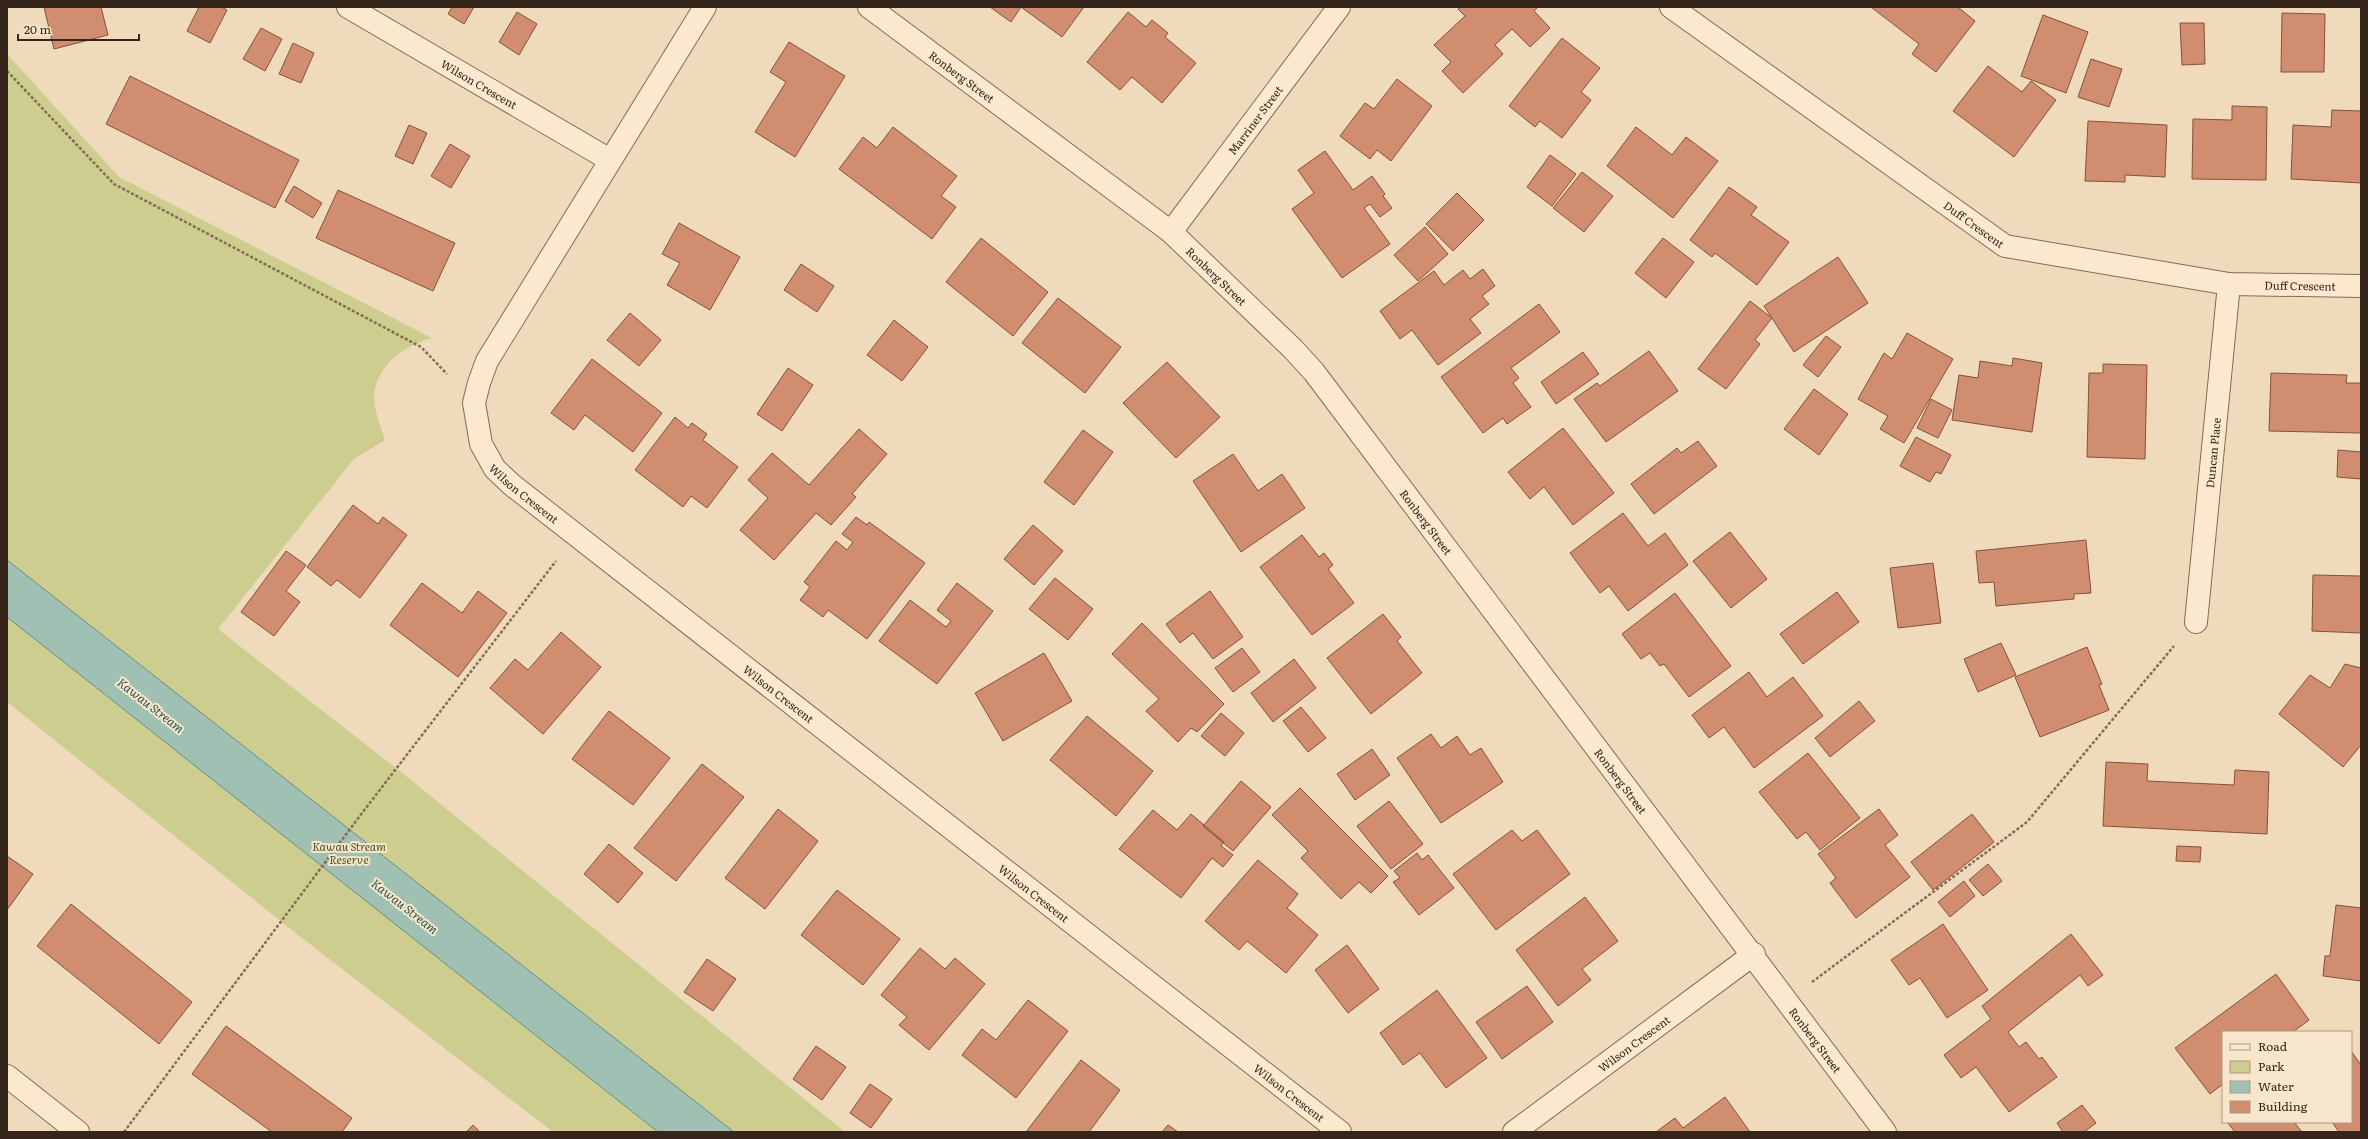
<svg xmlns="http://www.w3.org/2000/svg" width="2368" height="1139" font-family="Literata,serif">
  <style>
    .green { fill: #cdcd90 }
    .water { fill: #a0c0b3; stroke: #678e80 }
    .building { fill: #d08d6f; stroke: #87503a }
    .lines { fill: none; stroke-linecap: round; stroke-linejoin: round }
    .street-casing { stroke: #876a55; stroke-width: 24 }
    .path { stroke: #876a55; stroke-width: 2.5; stroke-dasharray: 3 2; stroke-linecap: butt }
    .street { stroke: #fae9cf; stroke-width: 22 }
    .labels { text-anchor: middle; dominant-baseline: central; stroke-width: 4; stroke-linejoin: round; paint-order: stroke }
    .street-label { font-size: 11px; fill: #36251a; stroke: #f7e6cb }
    .park-label { font-size: 11px; font-style: italic; fill: #4b5320; stroke: #f7e6cb }
    .water-label { font-size: 12px; font-style: italic; fill: #29564f; stroke: #f7e6cb }
  </style>
  <rect width="100%" height="100%" fill="#efdabb"/>
  <path class="green" d="M7,54L119,177L432,338C407,345 381,361 375,389C371,405 380,424 385,440L354,459L218,629L401,772L845,1132H553L293,931L7,702Z"/>
  <path class="water" d="M7,560L734,1132H658L7,617Z"/>
  <path class="building" d="M44,7H101L108,35L54,49Z
    M199,7H221L227,10L210,43L187,31Z
    M452,7H474L464,24L448,14Z
    M990,7H1084L1062,37L1021,7L1011,22Z
    M1461,7H1538L1534,11L1550,28L1530,47L1512,29L1495,45L1503,54L1463,93L1442,71L1451,62L1434,45L1465,16L1458,9Z
    M1871,7H1960L1959,8L1975,21L1936,72L1912,54L1919,44Z
    M517,12L537,24L519,55L499,42Z
    M1128,12L1146,27L1152,20L1168,33L1165,37L1196,63L1162,103L1132,77L1120,90L1087,62Z
    M2282,13L2325,14L2324,72H2281Z
    M2043,15L2088,32L2066,93L2021,76Z
    M2180,23H2204L2205,64L2182,65Z
    M261,28L282,39L265,71L243,59Z
    M1562,38L1600,68L1581,92L1591,100L1562,138L1540,121L1535,127L1509,106Z
    M789,42L845,76L795,157L755,132L786,82L770,72Z
    M293,43L314,53L301,83L279,74Z
    M2091,59L2122,69L2109,107L2078,97Z
    M1988,66L2022,92L2031,81L2056,100L2014,157L1953,111Z
    M130,76L299,160L275,208L106,124Z
    M1397,79L1432,106L1391,161L1377,150L1370,159L1340,136L1365,103L1374,109Z
    M2232,106L2267,107L2266,180L2192,179L2193,119L2232,120Z
    M2332,110L2361,111V183L2291,179L2293,125L2331,127Z
    M2088,121L2167,125L2165,177L2125,175V182L2085,181Z
    M409,125L427,133L413,164L395,156Z
    M893,127L957,176L941,196L956,207L932,239L839,169L863,137L877,148Z
    M1636,127L1672,155L1686,137L1718,161L1673,218L1607,166Z
    M450,144L470,156L451,188L431,176Z
    M1325,151L1353,190L1372,176L1385,194L1383,196L1392,208L1380,217L1370,204L1364,208L1390,244L1342,278L1292,209L1314,193L1298,170Z
    M1550,155L1576,174L1552,206L1527,187Z
    M1582,172L1613,196L1584,232L1553,208Z
    M294,186L322,203L313,218L285,201Z
    M1729,187L1757,207L1751,215L1789,242L1757,285L1715,253L1712,257L1690,240Z
    M338,190L455,243L433,291L316,238Z
    M1457,193L1484,220L1453,251L1426,224Z
    M679,223L740,257L710,310L667,285L680,263L662,254Z
    M1425,227L1448,254L1418,281L1394,255Z
    M981,238L1048,292L1013,336L946,282Z
    M1663,238L1694,262L1666,298L1635,273Z
    M1838,257L1868,303L1794,352L1764,306Z
    M801,264L834,286L817,312L784,290Z
    M1483,269L1495,286L1482,296L1489,304L1470,319L1481,333L1438,365L1412,330L1400,339L1380,311L1434,271L1444,285L1463,270L1470,279Z
    M1058,298L1121,347L1085,393L1022,343Z
    M1750,301L1772,318L1755,340L1760,344L1726,389L1698,369Z
    M1539,304L1560,332L1511,368L1519,378L1513,383L1531,407L1507,424L1503,418L1483,433L1441,377Z
    M630,313L661,340L639,366L607,340Z
    M894,320L928,347L902,381L867,355Z
    M1907,333L1953,359L1904,443L1880,429L1888,416L1858,399L1884,353L1892,359Z
    M1826,336L1841,347L1818,377L1803,365Z
    M1649,351L1678,391L1606,442L1574,399L1597,383L1600,386Z
    M1583,352L1599,374L1556,404L1541,382Z
    M2013,358L2042,363L2032,432L1952,420L1959,375L1978,378L1980,361L2012,366Z
    M592,359L662,413L633,452L585,415L574,430L551,413Z
    M1167,362L1220,417L1176,458L1123,403Z
    M2103,364L2147,365L2145,459L2087,457L2089,373H2103Z
    M788,368L813,385L782,431L757,414Z
    M2271,373L2347,375L2346,383H2361V433L2269,431Z
    M1814,389L1848,414L1819,455L1784,429Z
    M1931,399L1952,410L1938,438L1917,428Z
    M675,417L688,428L692,423L707,434L703,440L738,467L707,508L691,496L683,507L635,470Z
    M1563,428L1614,493L1573,525L1544,487L1530,499L1508,472Z
    M859,429L887,454L852,494L856,497L831,525L816,513L774,560L740,530L768,498L748,480L772,453L809,485Z
    M1083,430L1113,452L1074,505L1044,482Z
    M1916,437L1951,455L1941,474L1936,472L1930,482L1900,466Z
    M1698,441L1717,466L1654,514L1631,484L1677,448L1681,453Z
    M2338,450L2361,452V479L2337,477Z
    M1233,454L1258,491L1282,474L1305,508L1241,552L1193,481Z
    M353,505L378,524L383,517L407,535L360,598L337,580L331,586L307,567Z
    M1623,513L1648,546L1665,533L1688,565L1628,611L1609,586L1600,593L1570,553Z
    M856,517L867,525L869,522L925,563L867,639L828,610L823,617L800,600L810,587L804,582L836,541L847,550L853,542L842,534Z
    M1033,525L1063,551L1034,585L1004,559Z
    M1730,532L1767,579L1731,608L1693,561Z
    M1302,535L1319,557L1324,553L1333,565L1328,569L1354,603L1312,635L1260,567Z
    M2086,540L2091,593L2074,594V599L1996,606L1994,582L1979,583L1976,551Z
    M286,551L306,565L286,591L300,602L274,636L241,612Z
    M1933,563L1941,623L1898,628L1890,568Z
    M2313,575L2361,576V633L2312,631Z
    M1055,578L1093,609L1068,640L1029,609Z
    M422,583L462,613L478,591L507,613L458,677L390,625Z
    M957,583L993,611L937,684L879,641L910,600L946,627L951,621L937,610Z
    M1210,591L1243,637L1213,659L1193,633L1180,643L1166,624Z
    M1837,592L1859,622L1803,664L1780,634Z
    M1675,593L1731,666L1689,697L1664,664L1660,666L1650,653L1641,659L1622,634Z
    M1383,614L1401,637L1397,641L1422,673L1371,714L1327,658Z
    M1142,623L1224,704L1197,732L1191,728L1178,742L1146,711L1159,699L1112,654Z
    M561,632L601,667L543,734L490,688L515,659L528,670Z
    M2001,643L2016,675L1978,692L1964,659Z
    M2087,647L2102,684L2099,685L2109,710L2040,737L2015,677Z
    M1242,648L1260,672L1233,692L1215,668Z
    M1044,653L1072,701L1003,741L975,693Z
    M1294,659L1316,688L1273,722L1251,693Z
    M2345,664L2361,668V745L2343,767L2279,714L2310,675L2330,688Z
    M1749,672L1767,697L1793,677L1823,716L1754,768L1724,727L1709,738L1692,715Z
    M1859,701L1875,721L1830,757L1815,738Z
    M1301,707L1326,738L1308,752L1283,721Z
    M609,711L670,758L633,805L572,759Z
    M1221,713L1244,733L1225,756L1201,736Z
    M1087,716L1153,771L1116,816L1050,760Z
    M1431,734L1441,748L1457,736L1470,755L1481,748L1503,782L1441,823L1397,758Z
    M1372,749L1390,775L1355,800L1337,774Z
    M1808,753L1860,818L1820,850L1806,832L1797,839L1759,792Z
    M2106,762L2148,764L2147,781L2234,785L2235,770L2269,772L2267,834L2103,826Z
    M702,764L744,797L676,881L634,848Z
    M1241,781L1271,807L1233,851L1203,826Z
    M1300,788L1388,876L1371,893L1359,882L1341,899L1301,858L1308,851L1272,815Z
    M1389,801L1423,844L1391,869L1357,826Z
    M778,809L818,841L765,909L725,878Z
    M1879,809L1898,835L1885,845L1910,877L1856,918L1830,883L1836,878L1818,854Z
    M1153,810L1177,830L1191,814L1224,842L1221,846L1233,855L1223,867L1212,858L1181,898L1119,849Z
    M1972,814L1994,842L1933,890L1911,862Z
    M1512,830L1522,841L1537,830L1570,874L1496,930L1453,874Z
    M609,844L643,873L618,903L584,874Z
    M2177,846L2201,847L2200,862L2176,861Z
    M1417,853L1422,860L1428,855L1454,888L1419,915L1393,882L1400,878L1394,871Z
    M7,856L33,874L7,910Z
    M1258,860L1298,894L1287,908L1318,935L1286,973L1247,941L1239,950L1205,921Z
    M1988,864L2002,881L1983,896L1969,880Z
    M1964,881L1975,896L1950,917L1938,902Z
    M837,890L900,939L863,985L801,935Z
    M1585,897L1618,941L1582,969L1591,980L1558,1006L1516,950Z
    M71,904L192,1002L159,1044L37,946Z
    M2336,905L2361,908V981L2323,976L2325,956H2330Z
    M1943,924L1988,990L1947,1018L1920,978L1909,985L1891,960Z
    M2071,934L2103,975L2088,986L2080,975L2008,1032L2019,1047L2026,1042L2039,1059L2042,1057L2057,1077L2009,1112L1976,1067L1961,1078L1944,1055L1991,1019L1982,1006Z
    M1347,945L1379,989L1348,1013L1315,970Z
    M920,948L945,969L955,958L985,984L929,1050L899,1025L907,1017L881,995Z
    M707,959L736,979L713,1011L684,992Z
    M2276,974L2309,1020L2293,1032H2223V1084L2210,1094L2175,1048Z
    M1527,986L1553,1022L1502,1059L1476,1022Z
    M1437,990L1487,1058L1446,1088L1420,1053L1403,1065L1380,1033Z
    M1028,1000L1068,1031L1016,1098L962,1055L982,1029L996,1040Z
    M226,1026L352,1118L342,1132H272L192,1074Z
    M816,1046L846,1067L822,1100L793,1079Z
    M2351,1051L2361,1065V1132H2339L2332,1122H2351Z
    M1081,1060L1120,1090L1089,1132H1026Z
    M870,1084L892,1099L871,1128L850,1113Z
    M1725,1097L1750,1132H1656L1675,1118L1683,1128Z
    M2082,1105L2096,1123L2084,1132H2063L2057,1123Z
    M2227,1122H2294L2302,1132H2235Z
    M473,1125L480,1132H466Z
    M1168,1125L1178,1132H1162Z"/>
  <g class="lines">
    <g class="street-casing">
      <g id="street">
        <path id="s1" d="M348,7L610,160"/>
        <path id="s2" d="M705,7L487,361L479,383L474,403L481,444L495,469L512,485L1340,1132"/>
        <path id="s3" d="M869,7L1171,232L1293,349L1314,372L1885,1132"/>
        <path id="s4" d="M1671,7L2005,246L2229,284L2361,286"/>
        <path id="s5" d="M1171,232L1339,7"/>
        <path id="s6" d="M2196,622L2229,284"/>
        <path d="M7,1076L78,1132"/>
        <path id="s7" d="M1514,1132L1754,954"/>
      </g>
    </g>
    <path class="path" d="M7,71L114,184L421,347L447,374
      M1812,982L2027,822L2174,646
      M124,1132L359,817L556,561"/>
    <use href="#street" class="street"/>
  </g>
  <g class="labels">
    <g class="street-label">
      <text stroke="none"><textPath href="#s3" startOffset="116">Ronberg Street</textPath></text>
      <text stroke="none"><textPath href="#s1" startOffset="152">Wilson Crescent</textPath></text>
      <text stroke="none"><textPath href="#s5" startOffset="140">Marriner Street</textPath></text>
      <text stroke="none"><textPath href="#s4" startOffset="373">Duff Crescent</textPath></text>
      <text stroke="none"><textPath href="#s3" startOffset="440">Ronberg Street</textPath></text>
      <text stroke="none"><textPath href="#s4" startOffset="709">Duff Crescent</textPath></text>
      <text stroke="none"><textPath href="#s6" startOffset="170">Duncan Place</textPath></text>
      <text stroke="none"><textPath href="#s2" startOffset="568">Wilson Crescent</textPath></text>
      <text stroke="none"><textPath href="#s3" startOffset="764">Ronberg Street</textPath></text>
      <text stroke="none"><textPath href="#s2" startOffset="892">Wilson Crescent</textPath></text>
      <text stroke="none"><textPath href="#s3" startOffset="1088">Ronberg Street</textPath></text>
      <text stroke="none"><textPath href="#s2" startOffset="1216">Wilson Crescent</textPath></text>
      <text stroke="none"><textPath href="#s3" startOffset="1412">Ronberg Street</textPath></text>
      <text stroke="none"><textPath href="#s7" startOffset="149">Wilson Crescent</textPath></text>
      <text stroke="none"><textPath href="#s2" startOffset="1540">Wilson Crescent</textPath></text>
    </g>
    <g class="park-label">
      <text x="349" y="846">Kawau Stream<tspan x="349" dy="13">Reserve</tspan></text>
    </g>
    <g class="water-label">
      <text transform="translate(151 705) rotate(38)">Kawau Stream</text>
      <text transform="translate(405 906) rotate(38)">Kawau Stream</text>
    </g>
  </g>
  <rect width="2368" height="1139" fill="none" stroke="#36251a" stroke-width="16"/>
  <rect x="2222" y="1031" width="130" height="92" fill="#f7e6cb" stroke="#aa9984"/>
  <rect x="2230" y="1044" width="20" height="6" fill="#fae9cf" stroke="#aa9984"/>
  <text x="2258" y="1051" font-size="12" fill="#36251a">Road</text>
  <rect x="2230" y="1061" width="20" height="12" fill="#cdcd90" stroke="#aa9984"/>
  <text x="2258" y="1071" font-size="12" fill="#36251a">Park</text>
  <rect x="2230" y="1081" width="20" height="12" fill="#a0c0b3" stroke="#aa9984"/>
  <text x="2258" y="1091" font-size="12" fill="#36251a">Water</text>
  <rect x="2230" y="1101" width="20" height="12" fill="#d08d6f" stroke="#aa9984"/>
  <text x="2258" y="1111" font-size="12" fill="#36251a">Building</text>
  <path d="M18 34v6h121v-6" fill="none" stroke="#36251a" stroke-width="2"/>
  <text x="24" y="34" font-size="12" fill="#36251a" stroke="#f7e6cb" stroke-width="3" paint-order="stroke">20 m</text>
</svg>
